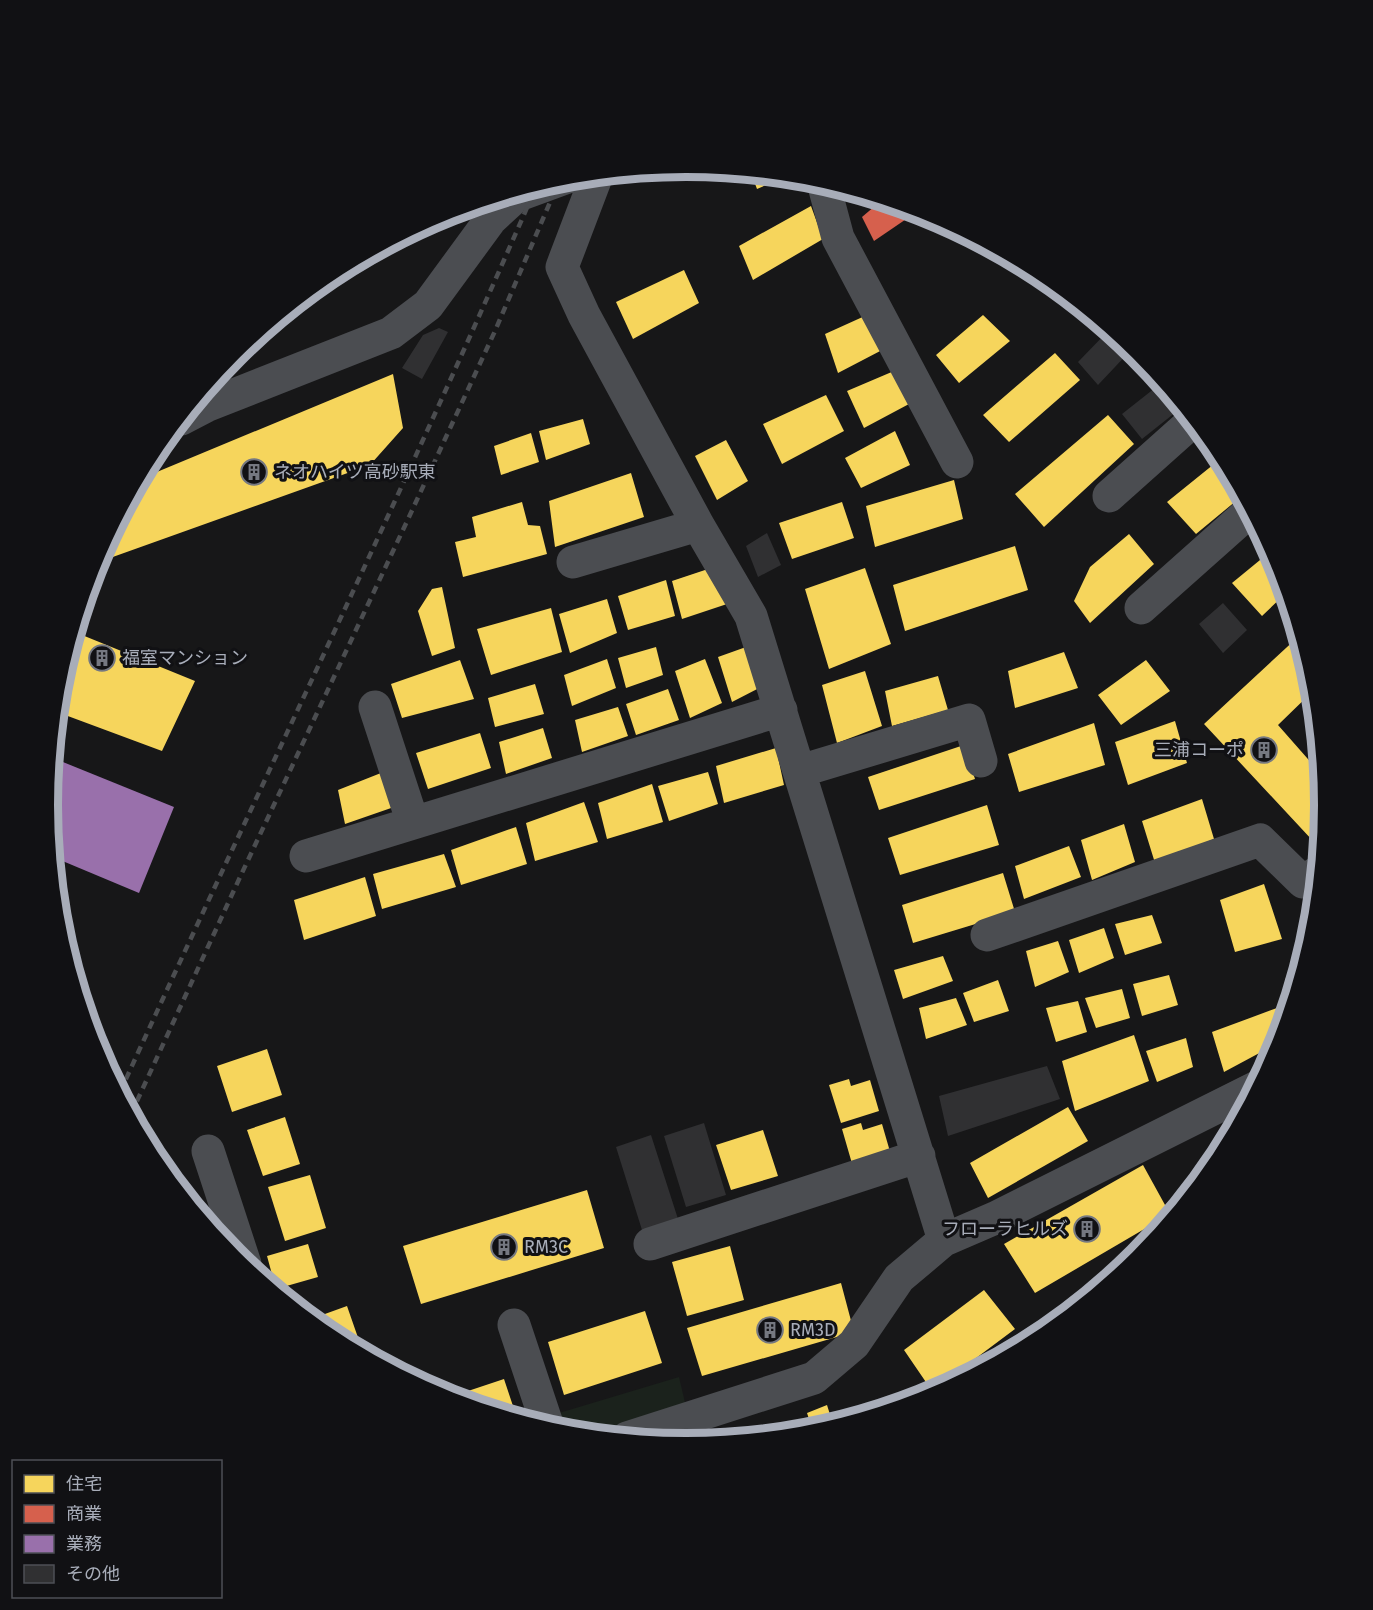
<svg xmlns="http://www.w3.org/2000/svg" width="1373" height="1610" font-family="'Fira Sans','Noto Sans JP',sans-serif">
  <style>
    .green { fill: #1b221c }
    .homes { fill: #f6d55c }
    .shops { fill: #d6604d }
    .offices { fill: #9970ab }
    .building { fill: #303032 }
    .lines { fill: none; stroke-linecap: round; stroke-linejoin: round }
    .minor { stroke: #4b4d51; stroke-width: 33 }
    .rail { stroke: #4b4d50; stroke-width: 4.5; stroke-dasharray: 8 6; stroke-linecap: butt }
    .labels { text-anchor: middle; dominant-baseline: central; stroke-width: 6; stroke-linejoin: round; paint-order: stroke }
    .poi-label { font-size: 18px; fill: #a8adb9; stroke: #111114; text-anchor: start }
    .rim { fill: none; stroke: #a8adb9; stroke-width: 8 }
  </style>
  <rect width="100%" height="100%" fill="#171718"/>
  <path class="green" d="M679,1377L687,1411L608,1436L570,1432L568,1431L559,1413Z"/>
  <path class="homes" d="M751,173L787,176L757,189Z
    M811,206L823,239L753,280L739,246Z
    M959,230L966,234L983,243L980,247Z
    M684,270L699,303L633,339L616,302Z
    M867,315L884,349L838,373L825,334Z
    M983,315L1010,341L959,383L936,355Z
    M1055,353L1080,380L1009,442L983,415Z
    M894,371L909,404L864,428L847,391Z
    M393,374L403,428L370,465L96,563L140,479Z
    M826,395L844,431L782,464L763,424Z
    M1108,415L1134,444L1044,527L1015,494Z
    M583,419L590,444L546,460L539,431Z
    M895,431L910,465L861,488L845,458Z
    M531,433L539,462L501,475L494,446Z
    M726,440L748,481L717,500L695,456Z
    M1219,460L1227,469L1242,496L1196,534L1167,502Z
    M631,473L644,517L555,547L549,501Z
    M954,480L963,519L875,547L866,506Z
    M522,502L528,525L540,526L547,554L463,577L455,542L476,537L472,517Z
    M842,502L854,538L792,559L779,523Z
    M1129,534L1154,564L1090,623L1074,601L1090,567Z
    M1015,546L1028,590L905,631L893,585Z
    M1271,551L1277,561L1286,593L1262,616L1232,583Z
    M865,568L891,644L829,669L805,589Z
    M708,569L727,604L682,619L672,581Z
    M666,580L675,616L628,630L618,596Z
    M442,587L455,648L432,656L418,611L432,589Z
    M607,599L617,633L570,653L559,614Z
    M85,600L92,602L82,635L195,681L162,751L57,712L60,680Z
    M551,608L562,652L491,675L477,629Z
    M1299,636L1313,681L1314,690L1278,725L1322,775L1325,805L1322,832L1313,841L1204,724Z
    M656,647L663,675L626,688L618,658Z
    M746,647L763,686L732,702L718,657Z
    M1064,652L1078,688L1015,708L1008,671Z
    M607,659L616,688L572,706L564,675Z
    M705,659L722,703L690,718L675,671Z
    M460,660L474,699L402,718L391,684Z
    M1146,660L1170,691L1121,725L1098,695Z
    M865,671L882,726L837,743L822,685Z
    M938,676L948,710L892,726L885,691Z
    M535,684L544,714L495,727L488,698Z
    M668,689L679,720L636,735L626,704Z
    M618,707L628,736L582,752L575,720Z
    M1175,721L1187,763L1128,785L1115,742Z
    M1094,723L1105,765L1019,792L1008,754Z
    M543,728L552,758L506,774L499,742Z
    M480,733L491,768L428,789L416,753Z
    M964,745L975,779L879,810L868,777Z
    M776,748L784,785L724,803L716,766Z
    M386,771L394,807L345,824L338,790Z
    M708,772L718,804L669,821L658,786Z
    M652,784L663,822L607,839L598,803Z
    M1202,799L1214,839L1155,863L1142,821Z
    M584,802L598,842L535,861L526,823Z
    M987,805L999,845L900,875L888,838Z
    M1124,824L1135,862L1092,880L1081,840Z
    M516,827L527,864L461,885L451,850Z
    M1069,846L1081,877L1024,899L1015,866Z
    M444,854L456,887L382,909L373,874Z
    M1003,873L1015,912L913,943L902,905Z
    M365,877L376,916L304,940L294,900Z
    M1264,884L1282,939L1235,952L1220,900Z
    M1152,915L1162,943L1125,955L1115,924Z
    M1104,928L1114,958L1079,973L1069,940Z
    M1058,941L1069,972L1035,987L1026,951Z
    M943,956L953,981L903,999L894,970Z
    M1299,974L1291,1000L1285,979Z
    M1169,975L1178,1005L1142,1016L1133,984Z
    M998,980L1009,1011L974,1022L963,993Z
    M1122,989L1130,1018L1096,1028L1085,998Z
    M956,998L967,1025L926,1039L919,1008Z
    M1078,1001L1087,1032L1056,1042L1046,1008Z
    M1277,1008L1284,1026L1278,1043L1224,1072L1212,1032Z
    M1134,1035L1149,1081L1075,1111L1062,1061Z
    M1186,1038L1193,1067L1157,1082L1146,1051Z
    M267,1049L282,1095L232,1112L217,1066Z
    M849,1079L851,1086L870,1080L879,1111L841,1123L829,1085Z
    M1068,1107L1088,1141L988,1198L970,1163Z
    M285,1117L300,1164L263,1176L247,1130Z
    M861,1123L863,1130L882,1124L891,1155L853,1167L842,1129Z
    M763,1130L778,1176L731,1190L716,1145Z
    M1143,1165L1170,1214L1035,1293L1004,1244Z
    M310,1175L326,1228L285,1241L268,1187Z
    M587,1190L604,1248L421,1304L403,1246Z
    M308,1244L318,1277L276,1289L267,1256Z
    M730,1246L744,1300L687,1316L672,1262Z
    M841,1283L854,1332L702,1376L687,1328Z
    M984,1290L1015,1329L932,1391L904,1350Z
    M347,1306L363,1352L331,1336L311,1319Z
    M645,1311L662,1363L564,1395L548,1342Z
    M504,1379L517,1418L450,1397Z
    M827,1405L833,1424L813,1431L807,1413Z
    M802,1427L804,1432L783,1434V1433Z"/>
  <path class="shops" d="M882,200L918,211L874,241L862,217Z"/>
  <path class="offices" d="M53,758L174,807L139,893L53,857L48,805Z"/>
  <path class="building" d="M400,237L395,251L383,247L393,241Z
    M439,328L448,332L422,379L402,368L423,335Z
    M1109,330L1131,350L1098,385L1078,362Z
    M1160,384L1181,408L1142,439L1122,414Z
    M767,533L781,565L758,577L746,546Z
    M1223,603L1247,630L1223,653L1199,624Z
    M1047,1066L1060,1099L948,1136L939,1096Z
    M704,1123L726,1195L686,1207L664,1136Z
    M651,1135L678,1219L642,1230L616,1147Z"/>
  <g class="lines">
    <path class="minor" d="M597,175L562,267L584,315L698,525L751,616L944,1240
      M823,182L838,238L957,462
      M181,419L206,406L391,333L428,305L491,219L516,196L565,178
      M1109,496L1193,421
      M573,562L698,525
      M1141,608L1250,511
      M375,707L413,823
      M800,771L969,720L981,761
      M306,856L781,710
      M987,935L1260,840L1303,882L1318,872
      M208,1151L245,1264
      M650,1244L919,1156
      M514,1325L548,1427
      M627,1438L814,1378L854,1344L899,1278L944,1240L995,1218L1257,1087"/>
    <path class="rail" d="M120,1092C258,790 404,491 536,187
      M131,1114L241,875L409,517L495,331L560,179"/>
  </g>
  <defs>
    <g id="building-ring" transform="scale(1.35)"><circle r="9.5" fill="#111114" stroke="#757881" stroke-width="1.5"/><path d="M-4-6H4V6H1V3H-1V6H-4ZM-2.5-4.3h1.7v1.8h-1.7ZM.8-4.3h1.7v1.8H.8ZM-2.5-1h1.7V.8h-1.7ZM.8-1h1.7V.8H.8Z" fill="#757881"/></g>
  </defs>
  <g fill-rule="evenodd">
    <use href="#building-ring" x="254" y="472"/>
    <use href="#building-ring" x="102" y="658"/>
    <use href="#building-ring" x="1264" y="750"/>
    <use href="#building-ring" x="1087" y="1229"/>
    <use href="#building-ring" x="504" y="1247"/>
    <use href="#building-ring" x="770" y="1330"/>
  </g>
  <g class="labels">
    <g class="poi-label">
      <text x="274" y="472">ネオハイツ高砂駅東</text>
      <text x="122" y="658">福室マンション</text>
      <text x="1244" y="750" text-anchor="end">三浦コーポ</text>
      <text x="1068" y="1229" text-anchor="end">フローラヒルズ</text>
      <text x="524" y="1247">RM3C</text>
      <text x="790" y="1330">RM3D</text>
    </g>
  </g>
  <path d="M0 0H1373V1610H0ZM58 805a628 628 0 1 1 1256 0a628 628 0 1 1-1256 0Z" fill="#111114" fill-rule="evenodd"/>
  <path class="rim" d="M58 805a628 628 0 1 1 1256 0a628 628 0 1 1-1256 0Z"/>
  <rect x="12" y="1460" width="210" height="138" fill="#111114" stroke="#4d4f56" stroke-width="1.5"/>
  <rect x="24" y="1475" width="30" height="18" fill="#f6d55c" stroke="#4d4f56" stroke-width="1.5"/>
  <text x="66" y="1490" font-size="18" fill="#a8adb9">住宅</text>
  <rect x="24" y="1505" width="30" height="18" fill="#d6604d" stroke="#4d4f56" stroke-width="1.5"/>
  <text x="66" y="1520" font-size="18" fill="#a8adb9">商業</text>
  <rect x="24" y="1535" width="30" height="18" fill="#9970ab" stroke="#4d4f56" stroke-width="1.5"/>
  <text x="66" y="1550" font-size="18" fill="#a8adb9">業務</text>
  <rect x="24" y="1565" width="30" height="18" fill="#303032" stroke="#4d4f56" stroke-width="1.5"/>
  <text x="66" y="1580" font-size="18" fill="#a8adb9">その他</text>
</svg>
